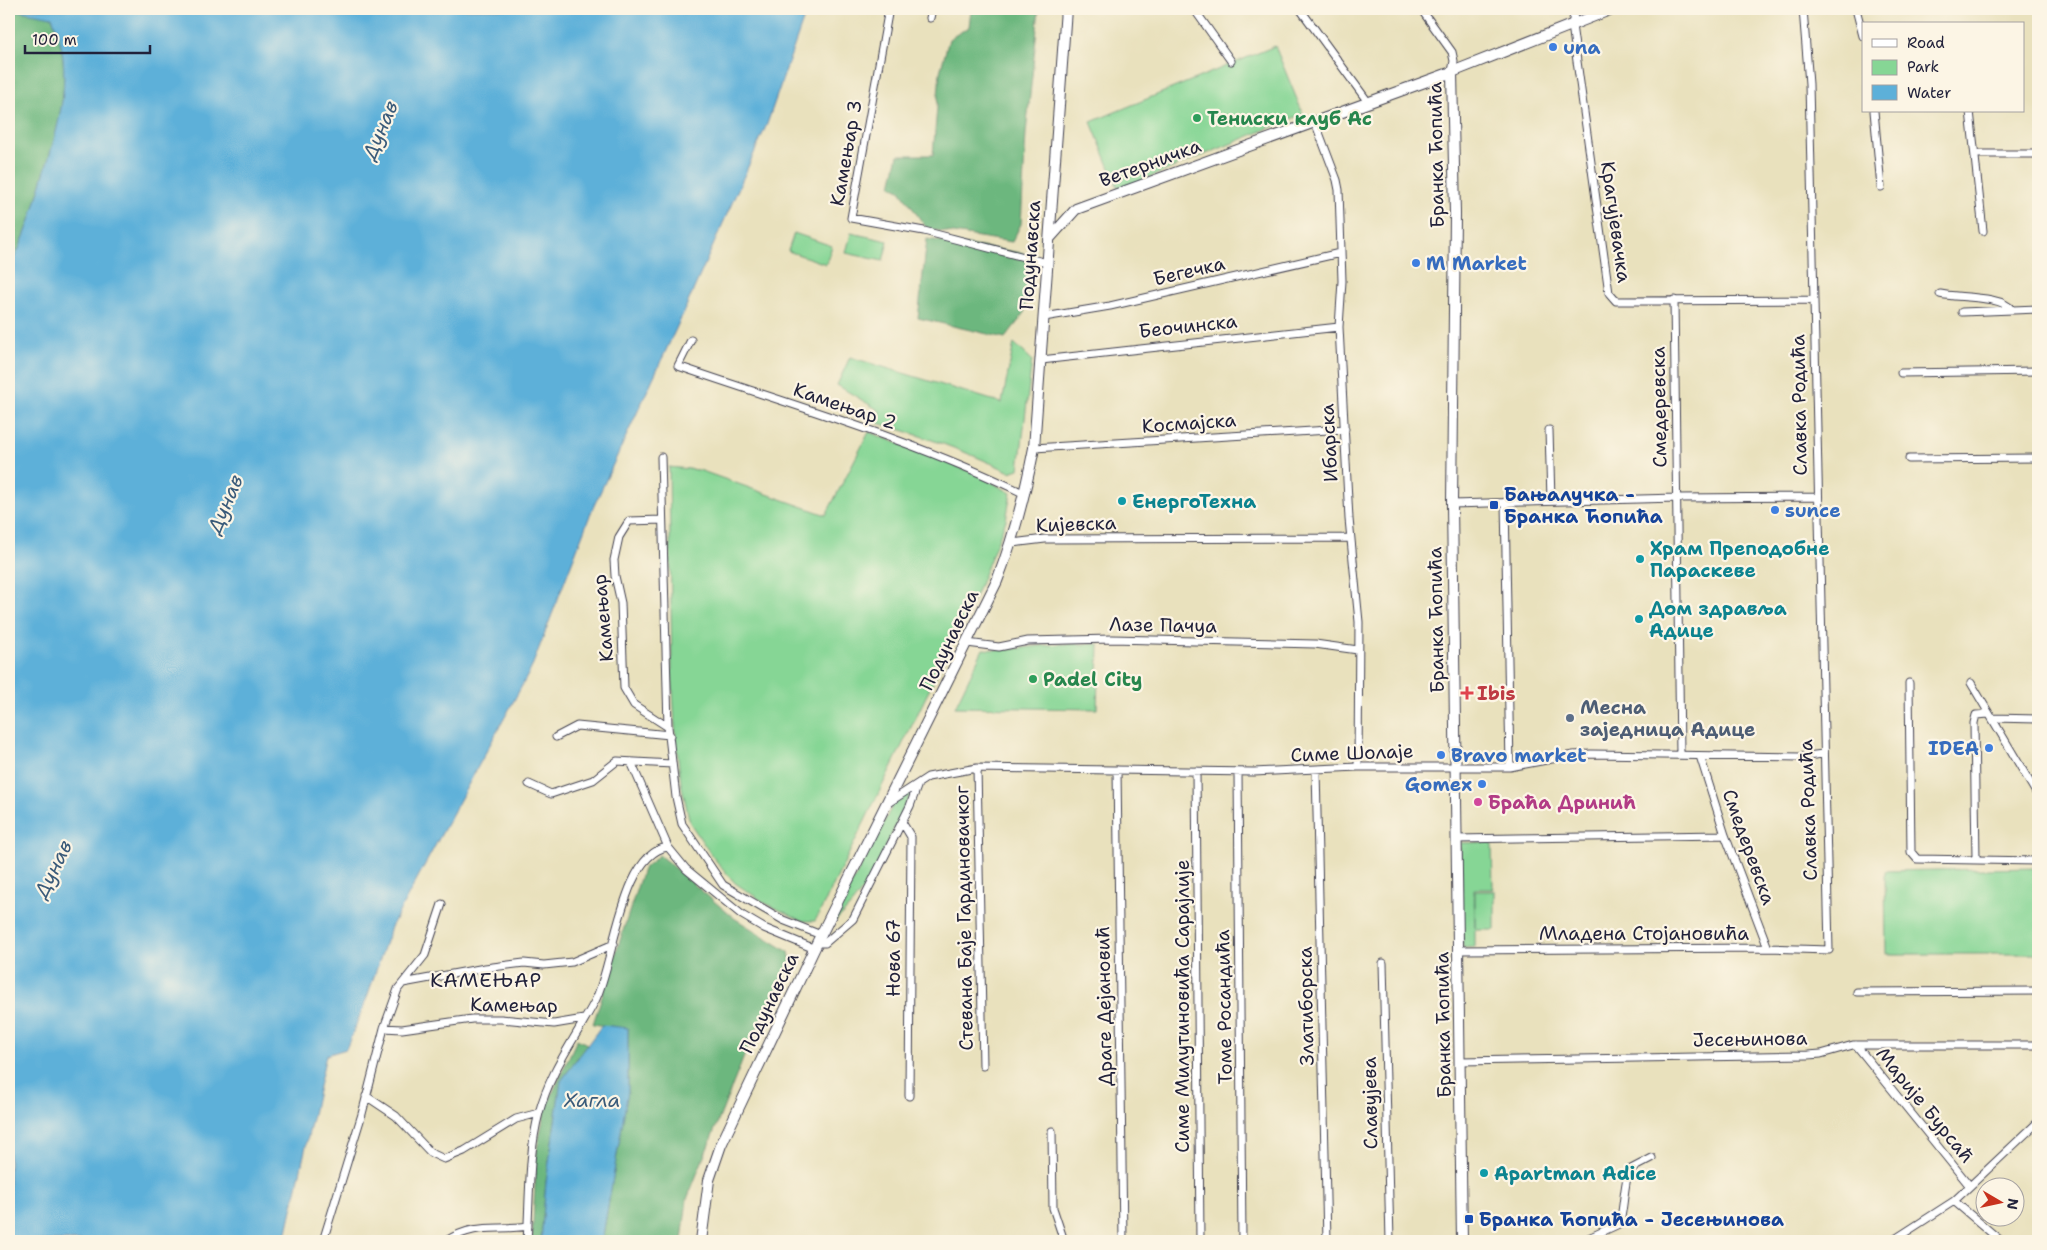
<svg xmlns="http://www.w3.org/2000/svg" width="2047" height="1250" font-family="'Shantell Sans',sans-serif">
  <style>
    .green { fill: #86d695; stroke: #547c68 }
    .forest { fill: #6cb77e; stroke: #476c5c }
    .water { fill: #5db0d9; stroke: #40698a }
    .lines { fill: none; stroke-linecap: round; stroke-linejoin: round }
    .street-casing { stroke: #403f4e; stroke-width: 9 }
    .secondary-casing { stroke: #403f4e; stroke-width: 12 }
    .street { stroke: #fff; stroke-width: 7 }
    .secondary { stroke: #fff; stroke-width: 10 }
    .shop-dot { fill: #3f7fe0; stroke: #fcf5e5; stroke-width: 2 }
    .leisure-dot { fill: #2e9e5b; stroke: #fcf5e5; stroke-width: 2 }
    .culture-dot { fill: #0f9aa8; stroke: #fcf5e5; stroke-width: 2 }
    .transit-dot { fill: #1a4fb4; stroke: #fcf5e5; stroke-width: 2 }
    .health-dot { fill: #e0444e; stroke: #fcf5e5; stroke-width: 2 }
    .service-dot { fill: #5c6f8a; stroke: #fcf5e5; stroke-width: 2 }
    .hotel-dot { fill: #d1479c; stroke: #fcf5e5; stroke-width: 2 }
    .labels { text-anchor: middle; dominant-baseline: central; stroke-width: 4.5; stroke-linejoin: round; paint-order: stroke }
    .shop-label { font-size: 19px; font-weight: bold; fill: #366cbe; stroke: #fcf5e5; text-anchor: start }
    .leisure-label { font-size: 19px; font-weight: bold; fill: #27864d; stroke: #fcf5e5; text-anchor: start }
    .street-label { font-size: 19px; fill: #22223b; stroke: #fcf5e5 }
    .transit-label { font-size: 19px; font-weight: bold; fill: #164399; stroke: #fcf5e5; text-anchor: start }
    .culture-label { font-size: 19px; font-weight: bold; fill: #0d838f; stroke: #fcf5e5; text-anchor: start }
    .health-label { font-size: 19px; font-weight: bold; fill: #be3a42; stroke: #fcf5e5; text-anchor: start }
    .service-label { font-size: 19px; font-weight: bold; fill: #4e5e75; stroke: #fcf5e5; text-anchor: start }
    .hotel-label { font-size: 19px; font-weight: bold; fill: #b23c85; stroke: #fcf5e5; text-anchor: start }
    .water-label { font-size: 20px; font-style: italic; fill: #3a5b7a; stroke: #fcf5e5 }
    .neighbourhood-label { font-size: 20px; letter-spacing: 1px; fill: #22223b; stroke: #fcf5e5 }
  </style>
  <rect width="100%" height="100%" fill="#fcf5e5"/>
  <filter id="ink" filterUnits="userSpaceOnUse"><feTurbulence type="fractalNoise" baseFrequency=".02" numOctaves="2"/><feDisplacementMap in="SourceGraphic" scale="10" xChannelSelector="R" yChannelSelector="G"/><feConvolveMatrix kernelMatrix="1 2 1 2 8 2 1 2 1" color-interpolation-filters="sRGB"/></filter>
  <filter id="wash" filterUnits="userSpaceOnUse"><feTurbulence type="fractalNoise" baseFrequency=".0096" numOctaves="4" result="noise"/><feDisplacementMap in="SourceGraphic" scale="20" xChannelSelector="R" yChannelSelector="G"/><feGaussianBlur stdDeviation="1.12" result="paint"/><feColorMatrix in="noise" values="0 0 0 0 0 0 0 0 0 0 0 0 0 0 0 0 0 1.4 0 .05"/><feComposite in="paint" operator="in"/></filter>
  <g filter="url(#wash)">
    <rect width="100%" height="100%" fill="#e9e1bd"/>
    <path class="green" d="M1275,46L1303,114L1119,190L1091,122Z
      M794,233L832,246L826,264L788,251Z
      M851,233L888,241L883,261L846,253Z
      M1014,343L1032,360L1019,469L1010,472C966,451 921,435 874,422L880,411L837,385L850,357L1002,403Z
      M869,432L979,475L1011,493L1006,520L975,597L826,900L815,921H803L765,903L735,883L712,856L690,823L681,783L676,743L672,673L669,467L699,470L826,515Z
      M1062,644H1099L1097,709L955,707L983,649C1009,652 1036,645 1062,644Z
      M913,790C887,836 874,892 830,925L895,801Z
      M1492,842L1493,889H1474L1475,928V891H1495V930H1475V947L1463,948L1460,843Z
      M2038,868V954H1886L1885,871Z"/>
    <path class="forest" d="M9,9L52,16C76,73 59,125 42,180C33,212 26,238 9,268Z
      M971,9H1039L1026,133L1021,224L1012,242L927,229L900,190L891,186L898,155H933L940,72L949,39L969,27Z
      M927,239L1023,253L1030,276L1024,314L1005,338L918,318Z
      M659,855L734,918L789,952L791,962L747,1049L687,1199L682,1241H602L628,1091V1029L593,1024L643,869Z
      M577,1039L587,1044L561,1081L546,1182L541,1241H532L537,1149L545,1110Z"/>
    <path class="water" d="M9,9H807L767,124L681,318L592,510L531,669L391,927L365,1003L346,1049L326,1055L285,1241H9V268C26,238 33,212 42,180C59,125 76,72 52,17Z
      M602,1025L628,1028V1091L602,1241H541L546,1182L561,1081Z"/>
  </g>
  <g filter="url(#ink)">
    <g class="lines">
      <g class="street-casing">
        <path id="street" d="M1194,9L1231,61
          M1300,9L1368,102
          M1421,9L1452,52L1454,61L1452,72
          M1575,9L1572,25L1609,293L1616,301L1814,300
          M1856,9L1863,36
          M888,14L851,218L924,231L1047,263
          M930,18L932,9
          M1874,111L1881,187
          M1970,111L1983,231
          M1315,122L1337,180L1339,190L1342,281L1339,327L1349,519L1359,622L1358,767
          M1975,154H2038
          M1940,294C1957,298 2002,295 2012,310
          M1674,300L1680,754
          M1962,312L2038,309
          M1044,317L1110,306L1340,253
          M691,340L678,366C794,406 915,440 1025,494
          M1041,360L1339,327
          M1901,373L2038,371
          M1549,430L1551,500
          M1034,448L1345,429
          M661,457L668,727L676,797L682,824L723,885L783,920L821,935
          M1909,459L2038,458
          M1505,502L1510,767
          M1452,504L1677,498L1817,497
          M662,520L629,521L619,537L614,560L615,576L621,603L624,688L634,705L668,727
          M1012,543L1045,539L1350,538
          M967,643L999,647L1028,641L1112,639L1315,644L1358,650
          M1909,683L1911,852L1917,859L2038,861
          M1971,683L2038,796
          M1992,718L2038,719
          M556,737L577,726L670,735
          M1700,756L1725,835L1768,948
          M631,762L668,847L686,869L742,915L764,928L815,949
          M977,768L983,1066
          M1117,770L1123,1241
          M1316,770L1327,1241
          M1196,771L1200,1241
          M1238,772L1242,1241
          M529,784L551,794L593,780L617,761L672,764
          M888,803L928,777L977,768L1254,772L1358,767H1510L1573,755L1591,754L1799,757L1823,754
          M902,822L911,837L909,1096
          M1456,839L1725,835
          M1976,859L1974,723L1976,715L1989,714
          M817,943H825L853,919L910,806L918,784
          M1459,950L1768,948L1829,950L1809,84L1803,9
          M1383,963L1390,1241
          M403,983L485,968L524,963L544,965L572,962L614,944
          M1857,992L2038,991
          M384,1028L402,1029L472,1019H501L554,1024L584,1019
          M1856,1045L1969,1185
          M1461,1061L1808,1055L1821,1054L1853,1045H2038
          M366,1096L396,1116L431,1153L444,1159L464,1151L516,1119L539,1113
          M1052,1131L1053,1208L1064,1241
          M1954,1201L2001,1241
          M323,1241L362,1114L384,1028L398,989L425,955L442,904
          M446,1241C477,1222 496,1231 528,1226
          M527,1241C530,1199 528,1154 539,1113C550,1071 575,1039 595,1001C614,965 621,853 668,847
          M1582,1241L1619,1224C1623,1218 1624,1183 1629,1170L1652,1158
          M1892,1241L1954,1201L2038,1122"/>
      </g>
      <g class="secondary-casing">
        <path id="secondary" d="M1452,72L1455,214L1452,504L1462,1241
          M1049,239L1076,209L1452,72L1612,9
          M701,1241L709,1180L721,1145L817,943L997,581C1014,537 1025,494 1034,448L1066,9"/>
      </g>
      <use href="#street" class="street"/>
      <use href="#secondary" class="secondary"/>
    </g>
  </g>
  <g class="shop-dot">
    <circle cx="1553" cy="47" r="5"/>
    <circle cx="1416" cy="263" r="5"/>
    <circle cx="1775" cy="510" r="5"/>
    <circle cx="1989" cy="748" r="5"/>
    <circle cx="1441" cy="755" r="5"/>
    <circle cx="1482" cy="784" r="5"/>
  </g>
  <g class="leisure-dot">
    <circle cx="1197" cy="118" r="5"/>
    <circle cx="1033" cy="679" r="5"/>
  </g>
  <g class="culture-dot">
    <circle cx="1122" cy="501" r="5"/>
    <circle cx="1640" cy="559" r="5"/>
    <circle cx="1639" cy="619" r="5"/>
    <circle cx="1484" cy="1173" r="5"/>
  </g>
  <g class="transit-dot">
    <rect x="1489" y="500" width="10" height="10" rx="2.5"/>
    <rect x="1464" y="1214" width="10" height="10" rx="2.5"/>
  </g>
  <path class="health-dot" d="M1464.5 685.5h5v5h5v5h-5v5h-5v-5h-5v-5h5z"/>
  <circle class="service-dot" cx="1570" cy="718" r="5"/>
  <circle class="hotel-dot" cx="1478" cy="802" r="5"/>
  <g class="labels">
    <g class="shop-label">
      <text x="1563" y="47">una</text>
      <text x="1426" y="263">M Market</text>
      <text x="1785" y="510">sunce</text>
      <text x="1979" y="748" text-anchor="end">IDEA</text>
      <text x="1451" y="755">Bravo market</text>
      <text x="1472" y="784" text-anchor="end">Gomex</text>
    </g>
    <g class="leisure-label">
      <text x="1207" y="118">Тениски клуб Ас</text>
      <text x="1043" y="679">Padel City</text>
    </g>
    <g class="street-label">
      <text transform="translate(846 153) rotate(-80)">Камењар 3</text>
      <text transform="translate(1436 155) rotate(-91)">Бранка Ћопића</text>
      <text transform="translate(1150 163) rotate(-20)">Ветерничка</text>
      <text transform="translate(1616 222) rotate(82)">Крагујевачка</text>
      <text transform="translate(1030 255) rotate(-86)">Подунавска</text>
      <text transform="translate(1189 271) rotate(-13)">Бегечка</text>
      <text transform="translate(1188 326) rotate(-6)">Беочинска</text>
      <text transform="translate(1799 405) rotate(-91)">Славка Родића</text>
      <text transform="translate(845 406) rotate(19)">Камењар 2</text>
      <text transform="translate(1659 407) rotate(-91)">Смедеревска</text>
      <text transform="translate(1189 423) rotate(-4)">Космајска</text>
      <text transform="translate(1329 443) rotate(-93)">Ибарска</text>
      <text transform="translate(1076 524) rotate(-2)">Кијевска</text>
      <text transform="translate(603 618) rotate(-95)">Камењар</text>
      <text transform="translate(1436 620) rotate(-91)">Бранка Ћопића</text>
      <text transform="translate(1163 625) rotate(1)">Лазе Пачуа</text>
      <text transform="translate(949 640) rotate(-64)">Подунавска</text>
      <text transform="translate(1352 753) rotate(-2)">Симе Шолаје</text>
      <text transform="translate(1808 810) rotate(-92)">Славка Родића</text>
      <text transform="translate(1749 847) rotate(70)">Смедеревска</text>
      <text transform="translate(964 918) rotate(-91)">Стевана Баје Гардиновачког</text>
      <text x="1644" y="933">Младена Стојановића</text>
      <text transform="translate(893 958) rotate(-90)">Нова 67</text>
      <text transform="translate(769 1003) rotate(-64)">Подунавска</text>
      <text transform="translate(514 1005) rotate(1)">Камењар</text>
      <text transform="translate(1104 1006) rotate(-91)">Драге Дејановић</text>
      <text transform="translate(1182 1006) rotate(-90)">Симе Милутиновића Сарајлије</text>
      <text transform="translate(1306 1006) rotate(-91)">Златиборска</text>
      <text transform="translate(1224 1007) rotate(-91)">Томе Росандића</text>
      <text transform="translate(1443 1025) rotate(-91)">Бранка Ћопића</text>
      <text transform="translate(1750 1039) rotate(-1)">Јесењинова</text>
      <text transform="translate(1370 1103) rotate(-91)">Славујева</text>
      <text transform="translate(1925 1105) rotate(51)">Марије Бурсаћ</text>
    </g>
    <g class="transit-label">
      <text x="1504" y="494">Бањалучка -<tspan x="1504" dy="22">Бранка Ћопића</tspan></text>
      <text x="1479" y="1219">Бранка Ћопића - Јесењинова</text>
    </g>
    <g class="culture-label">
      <text x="1132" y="501">ЕнергоТехна</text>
      <text x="1650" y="548">Храм Преподобне<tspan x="1650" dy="22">Параскеве</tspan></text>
      <text x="1649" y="608">Дом здравља<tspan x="1649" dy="22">Адице</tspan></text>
      <text x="1494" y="1173">Apartman Adice</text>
    </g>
    <g class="health-label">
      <text x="1477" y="693">Ibis</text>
    </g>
    <g class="service-label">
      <text x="1580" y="707">Месна<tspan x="1580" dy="22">заједница Адице</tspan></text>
    </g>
    <g class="hotel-label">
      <text x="1488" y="802">Браћа Дринић</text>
    </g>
    <g class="water-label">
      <text transform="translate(380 130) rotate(-67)">Дунав</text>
      <text transform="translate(225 504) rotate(-67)">Дунав</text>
      <text transform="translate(53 869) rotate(-64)">Дунав</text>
      <text x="592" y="1100">Хагла</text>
    </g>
    <g class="neighbourhood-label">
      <text x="486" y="980">КАМЕЊАР</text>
    </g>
  </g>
  <rect width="2047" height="1250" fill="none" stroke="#fcf5e5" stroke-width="30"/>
  <rect x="1862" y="22" width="162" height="90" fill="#fcf5e5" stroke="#a5a1a1"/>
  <rect x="1872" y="39" width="25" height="8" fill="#ffffff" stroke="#a5a1a1"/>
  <text x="1907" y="48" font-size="15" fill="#22223b">Road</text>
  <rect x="1872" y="60" width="25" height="15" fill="#86d695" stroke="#a5a1a1"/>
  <text x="1907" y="72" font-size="15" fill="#22223b">Park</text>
  <rect x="1872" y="85" width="25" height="15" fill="#5db0d9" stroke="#a5a1a1"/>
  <text x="1907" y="98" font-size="15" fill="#22223b">Water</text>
  <g transform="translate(2000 1202) rotate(99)"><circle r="24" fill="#fcf5e5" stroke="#a5a1a1"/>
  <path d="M0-4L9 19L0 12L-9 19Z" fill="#c8321e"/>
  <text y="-8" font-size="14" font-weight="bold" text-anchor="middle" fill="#22223b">N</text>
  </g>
  <path d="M25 45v8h125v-8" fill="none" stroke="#22223b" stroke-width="2.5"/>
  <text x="32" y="45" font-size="15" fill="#22223b" stroke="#fcf5e5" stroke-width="4" paint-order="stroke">100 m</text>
</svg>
